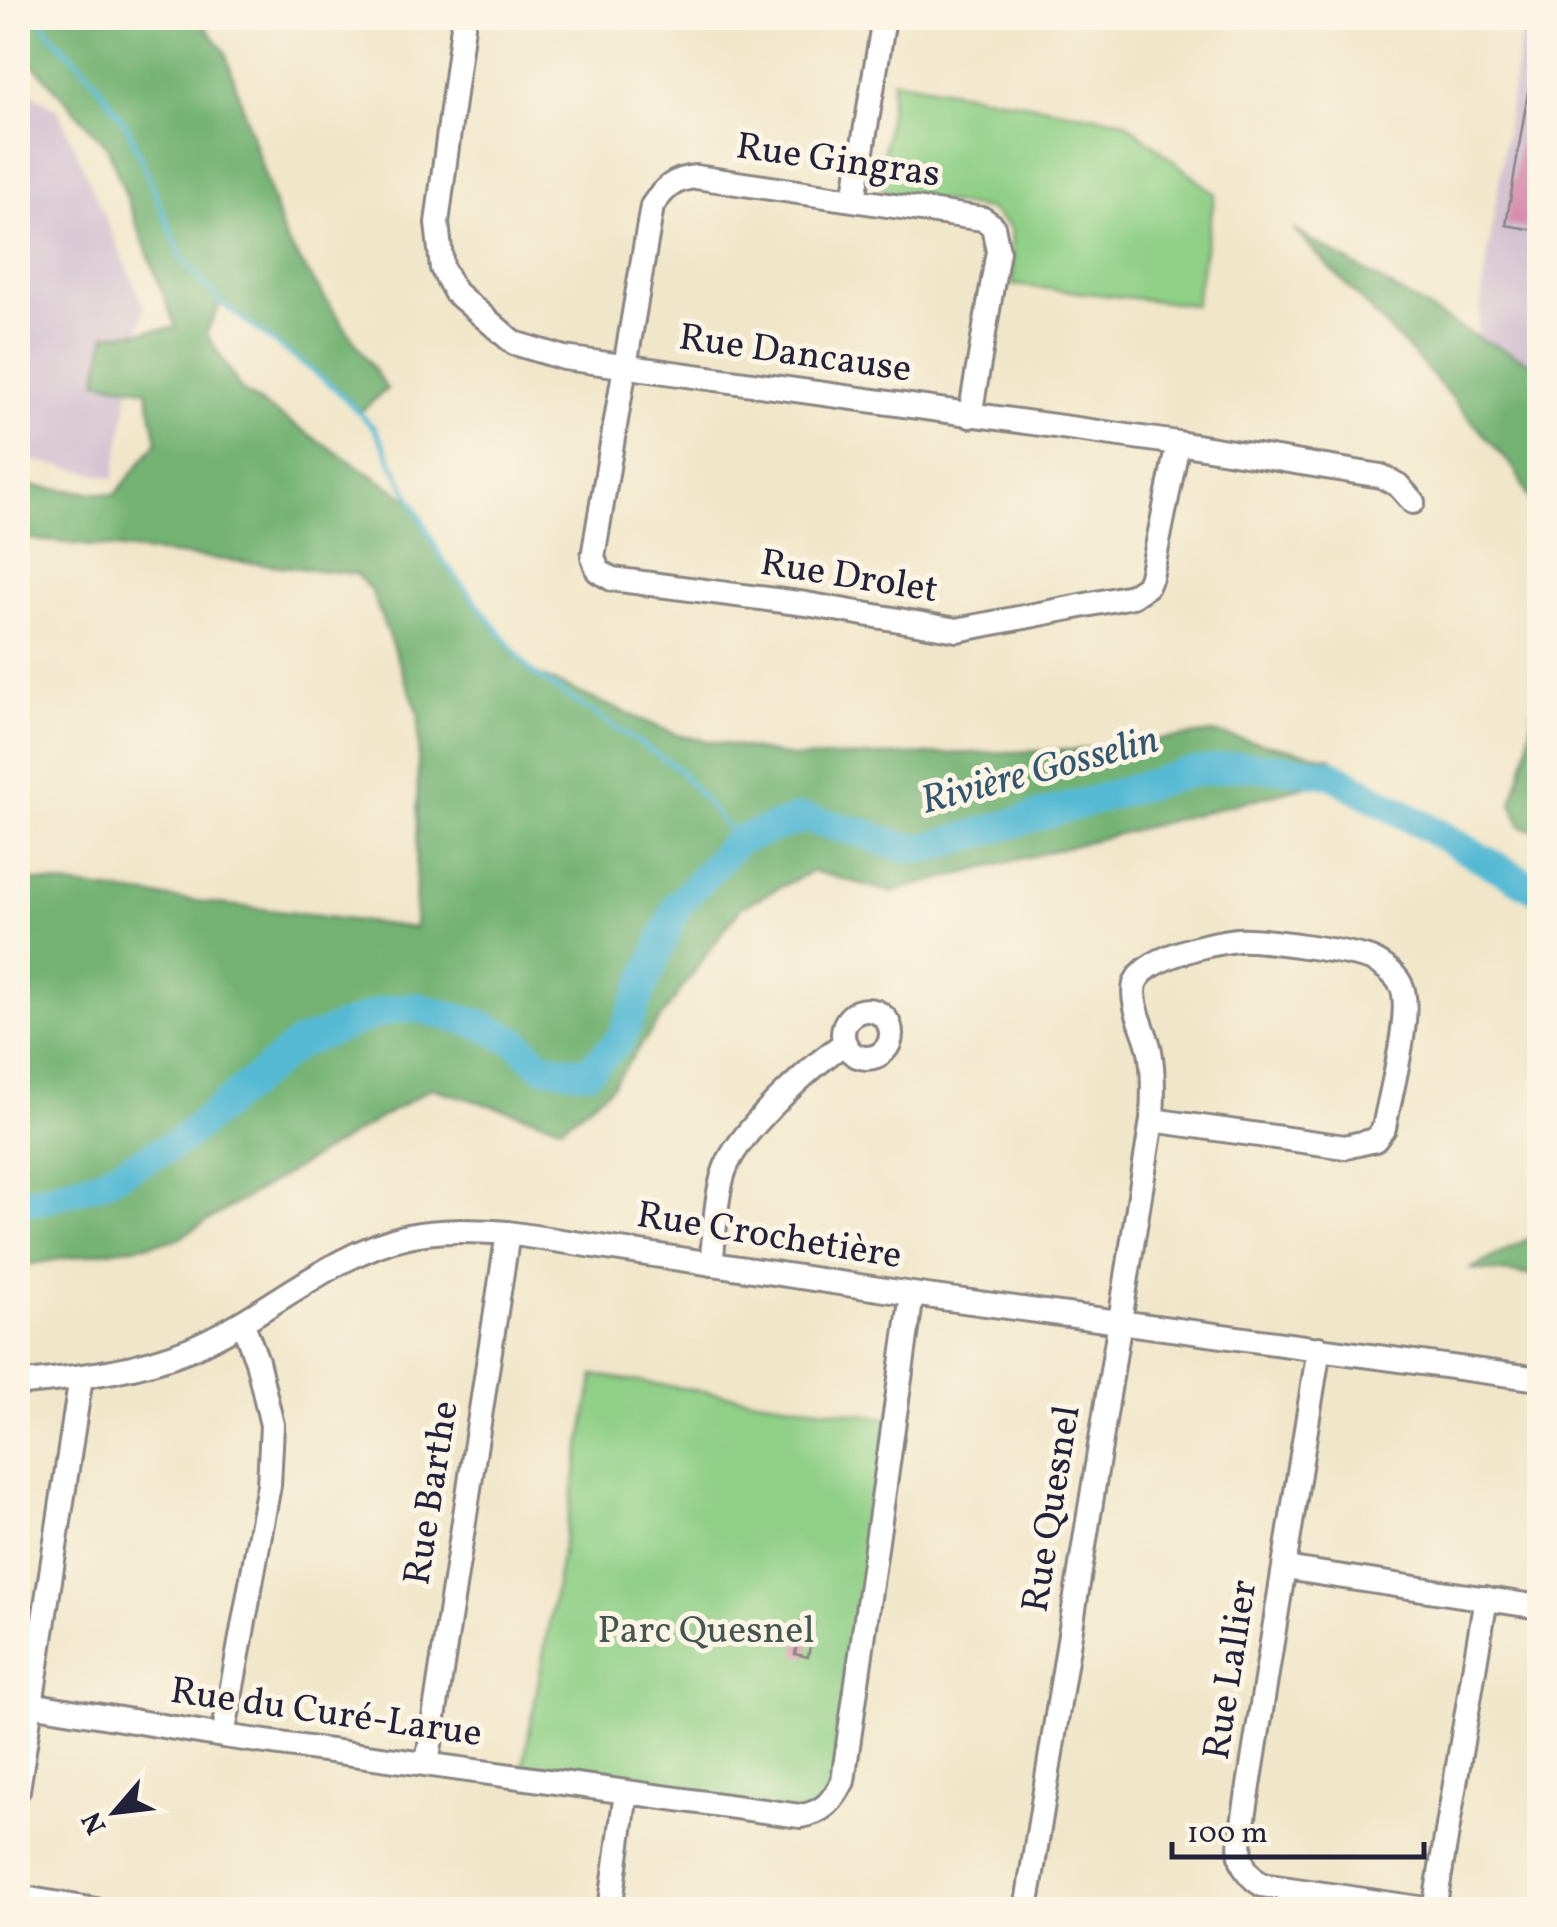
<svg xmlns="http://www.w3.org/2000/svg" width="1557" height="1927" font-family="Vollkorn,serif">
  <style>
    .industrial { fill: #cfbdcf }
    .green { fill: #8fcf86; stroke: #587860; stroke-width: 2.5 }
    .forest { fill: #73b273; stroke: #4a6a57; stroke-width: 2.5 }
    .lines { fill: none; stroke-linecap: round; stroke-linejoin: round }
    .stream { stroke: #55b9d4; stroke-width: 5 }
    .river { stroke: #55b9d4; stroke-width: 30 }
    .building { fill: #d78caa }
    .minor-casing { stroke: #898482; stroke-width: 28 }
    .minor { stroke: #fff; stroke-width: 22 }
    .labels { text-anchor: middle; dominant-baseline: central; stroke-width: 10; stroke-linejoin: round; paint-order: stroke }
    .street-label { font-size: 38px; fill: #22223b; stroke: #fcf5e5 }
    .park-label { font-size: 38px; fill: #435652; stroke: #fcf5e5 }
    .water-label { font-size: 40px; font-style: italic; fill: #345771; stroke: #fcf5e5 }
  </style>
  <rect width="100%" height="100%" fill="#fcf5e5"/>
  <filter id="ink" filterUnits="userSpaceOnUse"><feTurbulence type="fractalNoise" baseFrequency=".01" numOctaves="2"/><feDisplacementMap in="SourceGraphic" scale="20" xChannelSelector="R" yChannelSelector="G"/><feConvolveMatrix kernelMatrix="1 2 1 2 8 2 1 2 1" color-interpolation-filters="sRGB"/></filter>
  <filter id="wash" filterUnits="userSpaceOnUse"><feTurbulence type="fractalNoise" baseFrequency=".0048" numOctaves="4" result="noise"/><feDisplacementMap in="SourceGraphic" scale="40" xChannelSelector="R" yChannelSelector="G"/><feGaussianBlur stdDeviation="2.25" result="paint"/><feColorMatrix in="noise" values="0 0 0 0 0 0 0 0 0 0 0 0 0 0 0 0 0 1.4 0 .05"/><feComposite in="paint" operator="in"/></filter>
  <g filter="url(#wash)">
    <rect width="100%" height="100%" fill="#f0e6c9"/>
    <path class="industrial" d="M1523,18H1539V366L1476,337Z
      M18,84L58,110L144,306L114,478L18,457Z"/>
    <path class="green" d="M893,80L1124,121L1215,194L1195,305L1013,285L1011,228L988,209L887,193L879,187Z
      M594,1375L894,1419L843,1781L816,1814L521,1778Z"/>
    <path class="forest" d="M18,18H198L225,51L285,239L387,389L359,413L334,387L221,303L206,333L242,391L412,501L442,559L531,672L677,735L797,758L1077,750L1213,733L1332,758V774L1314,784L891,892L813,871L741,907L610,1088L562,1126L431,1088L175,1240L18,1266V879L415,928L419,714L371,591L356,574L18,538V485L115,495L157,442L147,390L97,381L106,335L176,328L108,148L32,63L18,55Z
      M1293,229L1476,337L1539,366V538L1532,504L1515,470L1422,364Z
      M1539,657V832L1521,826L1512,803L1528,749Z
      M1539,1233V1276L1471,1269Z"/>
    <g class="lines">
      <path class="stream" d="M41,18L51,35L91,75L128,128L183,260L221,303L334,387L375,429L442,559L531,672L677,768L738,840"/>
      <path class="river" d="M18,1201L38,1200L101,1182L179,1142L298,1044L384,1011L416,1007L479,1024L517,1042L542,1066L587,1072L621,1039L677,906L738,840L802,818L864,833L904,848H927L1188,773L1237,766L1281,768L1332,774L1540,891"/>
    </g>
    <g id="blocks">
      <path class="building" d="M1532,68L1540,69V231L1506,225Z
        M801,1621L814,1624L808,1657L795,1654Z"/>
    </g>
  </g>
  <g filter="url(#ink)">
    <use href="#blocks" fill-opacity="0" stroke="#898482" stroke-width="2.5"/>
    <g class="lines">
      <g class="minor-casing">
        <path id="minor" d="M464,18L437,223L442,268L455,292L514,343L564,358L1178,443L1381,476L1398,485L1413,502
          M854,199L884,18
          M970,416L998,251L993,226L983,219L696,177C674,179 664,188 652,206L593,557L598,571L612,579L806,604L957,630L1132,596L1147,586L1151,577L1178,443
          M843 1034a24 24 0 1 1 48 0a24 24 0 1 1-48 0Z
          M711,1264C715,1234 715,1200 724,1172C736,1134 811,1066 845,1043
          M1319,1348L1241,1836C1238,1858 1243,1873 1262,1885L1432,1910
          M18,1384C77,1377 134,1372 190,1349C264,1318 331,1253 408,1236C441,1229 475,1231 508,1233L912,1294L1540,1379
          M1285,1568L1540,1607
          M18,1702L223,1736L800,1816C823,1813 833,1801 843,1781L912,1294
          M223,1736L269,1485L272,1425L257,1361L243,1324
          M427,1764L508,1233
          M18,1790L81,1377
          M18,1897L96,1910
          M610,1910L626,1792
          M1026,1910L1152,1120C1153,1096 1154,1074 1150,1051C1146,1031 1130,1005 1135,984C1143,957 1212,943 1237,940C1257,938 1355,952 1373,960C1384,965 1396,975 1401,985C1414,1009 1389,1099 1384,1128L1375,1140L1345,1147L1152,1120
          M1434,1910L1486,1598"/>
      </g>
      <use href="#minor" class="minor"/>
    </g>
  </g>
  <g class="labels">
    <g class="street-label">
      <text transform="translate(838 162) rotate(8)">Rue Gingras</text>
      <text transform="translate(795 355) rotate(8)">Rue Dancause</text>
      <text transform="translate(849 578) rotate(9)">Rue Drolet</text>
      <text transform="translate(769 1237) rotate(9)">Rue Crochetière</text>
      <text transform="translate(433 1493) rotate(-81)">Rue Barthe</text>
      <text transform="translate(1053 1509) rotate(-81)">Rue Quesnel</text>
      <text transform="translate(1232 1670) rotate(-81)">Rue Lallier</text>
      <text transform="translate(326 1714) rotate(8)">Rue du Curé-Larue</text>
    </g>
    <g class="park-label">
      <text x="706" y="1632">Parc Quesnel</text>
    </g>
    <g class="water-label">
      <text transform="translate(1040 772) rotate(-15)">Rivière Gosselin</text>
    </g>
  </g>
  <rect width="1557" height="1927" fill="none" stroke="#fcf5e5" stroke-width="60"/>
  <g transform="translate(115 1812) rotate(242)" stroke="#fcf5e5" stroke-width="8" paint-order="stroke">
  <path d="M0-8L18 38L0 25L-18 38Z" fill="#22223b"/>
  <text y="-15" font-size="28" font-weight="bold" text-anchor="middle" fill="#22223b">N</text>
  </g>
  <path d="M1172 1842v15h252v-15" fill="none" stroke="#22223b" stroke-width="5"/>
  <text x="1187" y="1842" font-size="30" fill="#22223b" stroke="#fcf5e5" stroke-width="8" paint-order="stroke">100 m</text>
</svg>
